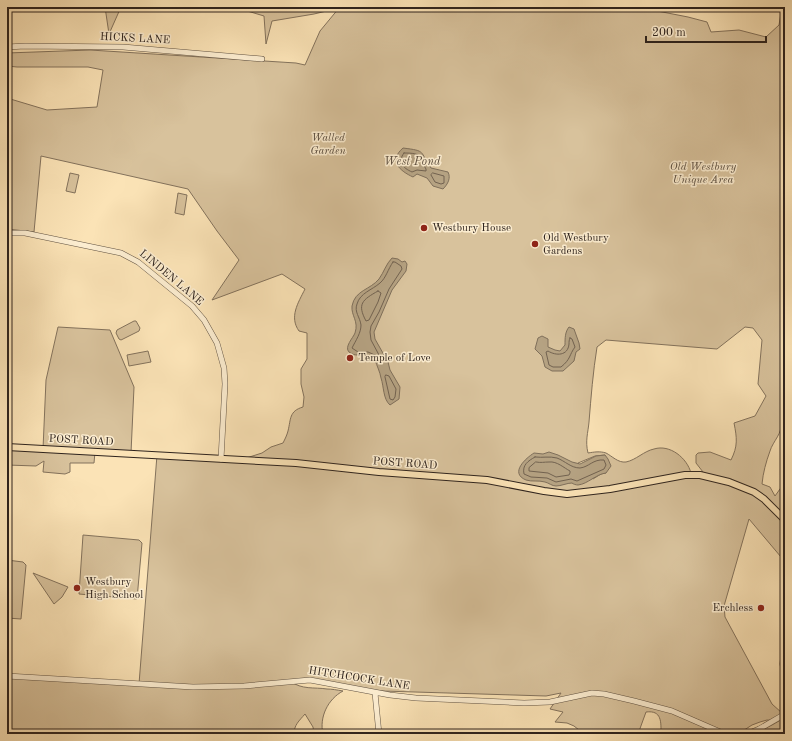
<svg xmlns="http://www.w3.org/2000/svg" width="792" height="741" font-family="'Old Standard TT',serif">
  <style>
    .green { fill: #d8c29c; stroke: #83725c; fill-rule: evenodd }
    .water { fill: #b5a282; stroke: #7f6f5a }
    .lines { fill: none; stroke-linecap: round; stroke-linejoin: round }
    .shore { stroke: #726250; stroke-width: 1 }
    .minor-casing { stroke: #615343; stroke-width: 6 }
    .major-casing { stroke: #2e231d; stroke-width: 8 }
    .minor { stroke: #fcedd0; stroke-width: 5 }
    .major { stroke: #fbe3b6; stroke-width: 6 }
    .poi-dot { fill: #8f2418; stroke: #fcedd0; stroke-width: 1.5 }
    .labels { text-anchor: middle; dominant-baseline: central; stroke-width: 3; stroke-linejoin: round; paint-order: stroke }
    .street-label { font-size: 11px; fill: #2e231d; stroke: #fcedd0 }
    .park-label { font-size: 11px; font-style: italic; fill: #584b3d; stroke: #fcedd0 }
    .poi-label { font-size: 11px; fill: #2e231d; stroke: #fcedd0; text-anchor: start }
    .water-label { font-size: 12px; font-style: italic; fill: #5d4f40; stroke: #fcedd0 }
  </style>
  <rect width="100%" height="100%" fill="#fbe3b6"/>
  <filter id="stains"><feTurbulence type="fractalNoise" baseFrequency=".005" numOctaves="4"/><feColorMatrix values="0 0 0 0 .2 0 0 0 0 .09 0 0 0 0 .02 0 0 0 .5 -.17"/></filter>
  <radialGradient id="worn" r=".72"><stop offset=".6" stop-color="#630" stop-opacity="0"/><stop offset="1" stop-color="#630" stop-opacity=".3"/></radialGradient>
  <path class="green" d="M105,7H121L109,34Z
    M234,7H637L688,17L707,22L711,32L739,30L766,37L779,25L782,7H785V420L781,422C783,433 773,441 770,451C766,462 763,473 762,484L770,487L775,496L785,482V590L781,557L749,519L724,606L725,617L772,704L782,713L785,714V734H754L772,725L779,721L767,720L760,722L752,725L738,734H661C661,722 662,710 646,712L638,734H584L574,726L567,723L555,722L563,712L550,709L561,693L546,696L382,691L354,688L325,682L290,681C302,690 314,687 327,689C332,689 337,690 343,691C328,699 319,717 323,734H314L313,727L305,714C299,721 294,725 294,734H7V676L139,684L157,455L240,460L262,453L271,447L283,443C285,439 287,435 288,431C291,419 289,411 303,407L304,397L301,384V369L307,359V333L299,331C289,317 298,303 305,289L282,274L212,300L239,260L217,231L188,189L41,156L34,232L7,229V98L47,110L97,107L103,70L88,67H17L7,66V53L90,50L296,63L305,65L320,31L339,8L314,14L272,21L266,44L264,16ZM745,327L753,328L762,340L758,384L766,396L755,416L734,423C737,438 738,446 731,460L710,452L698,453L696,455V463L703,472L691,473C687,458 670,444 654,449C644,451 636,460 626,462C618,463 612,456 606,453C600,451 594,452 588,453C585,441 588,433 589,422C591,397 593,372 597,347L606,340L717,349ZM605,455L606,473L601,474L593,479L578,463L595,456Z
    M70,173L79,175L75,193L66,191Z
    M178,193L187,195L184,215L175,213Z
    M134,321H136L140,328L139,331L121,340L119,339L116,333L117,330Z
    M58,327L110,330L134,387L131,453L95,452L94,463H70V472L65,474L43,472L44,461L36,466L7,465V447L43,449L46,380Z
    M148,351L151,362L129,366L127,355Z
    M83,535L139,540L142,543L137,599L79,594Z
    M7,560L23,562L26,565L21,619L7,618Z
    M33,573L68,587L62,597L54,604Z
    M785,623V691L780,664Z"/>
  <path class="water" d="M403,148C427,151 419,151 431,168L448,172C451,178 448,184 443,189L433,186L427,178L417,174L413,177C400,171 388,161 403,148Z
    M392,258L398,259L402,262L405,261L407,264L406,271L392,290L374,332L375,339L388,362L390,370L400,387L399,399L390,405C383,399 384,387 381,378C380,372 377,366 375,360C373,358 369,356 367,355C360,354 355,357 349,352C344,347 353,338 355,333C359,321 351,316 352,306C355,290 370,290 379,279C384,272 386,264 392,258Z
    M569,327L574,329L579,343L580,349L576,352L574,361L563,371H552L545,367L542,356L535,349L538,338L542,336L548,339V347L555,350L560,351L565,345C565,338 565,332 569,327Z
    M549,452L558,455L572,462L580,464L596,456L605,455L608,459L611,466L606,473C596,474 588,484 578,485C576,485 573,484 572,483C567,483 561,486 556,486C552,486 549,483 545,482C538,480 532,482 526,480C509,473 526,458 534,453L543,454Z"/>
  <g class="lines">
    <path class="shore" d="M404,153C423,153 418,156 426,169V171L417,170L412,172C403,168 397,162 404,153Z
      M433,173L444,176V183L441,184L435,182L431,175Z
      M393,262H395L401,266L402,269L389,289L379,312L371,326L370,332L371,340L379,355L377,356L368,352H358L352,348C356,340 361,333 361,325C360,317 354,312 357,304C360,293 372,290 380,283C386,278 388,269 393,262Z
      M378,291L381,293L378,302L369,320L366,321C357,304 362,300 378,291Z
      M570,338L572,339L575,347C569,355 571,359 561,367H553L549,365L546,352L548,351C556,356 568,356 569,344C569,342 569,340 570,338Z
      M386,375L389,376L396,389L395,397L393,400L390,399L385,377Z
      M535,457C543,458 549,456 557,458C565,461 571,468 580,468C589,467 593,459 604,460L606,465L604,469L577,481L571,479L556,482L547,478L531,477L524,474C522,465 528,461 535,457Z
      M536,462C541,463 544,462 549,462C557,461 564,468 570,471V473L569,475L556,477L548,473L529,471V468Z"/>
    <g class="minor-casing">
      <path id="minor" d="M7,47L25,46L123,47L262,59
        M7,233H25L121,253L138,262L192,306L204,320L217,343L224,368L225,384L221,459
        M7,676L193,687L244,686L310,680L390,695L416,698L524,703L550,702L592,693L604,694L634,701L672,711L725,734
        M375,693L379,734
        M747,734L759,729L785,714"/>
    </g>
    <g class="major-casing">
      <path id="major" d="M7,447L296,463L379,472L487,480L544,491L567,494L610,489L685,475H700L729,482L754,492L764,499L785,520"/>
    </g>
    <use href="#minor" class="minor"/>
    <use href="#major" class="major"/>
  </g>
  <g class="poi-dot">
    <circle cx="424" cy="228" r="4"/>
    <circle cx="535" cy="244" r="4"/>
    <circle cx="350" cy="358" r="4"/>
    <circle cx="77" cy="588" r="4"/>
    <circle cx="761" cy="608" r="4"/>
  </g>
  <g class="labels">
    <g class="street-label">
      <text transform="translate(135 39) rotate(3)">HICKS LANE</text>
      <text transform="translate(171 278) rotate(40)">LINDEN LANE</text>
      <text transform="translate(81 441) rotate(3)">POST ROAD</text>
      <text transform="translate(405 464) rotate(4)">POST ROAD</text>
      <text transform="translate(359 679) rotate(9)">HITCHCOCK LANE</text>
    </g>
    <g class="park-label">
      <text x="328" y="138">Walled<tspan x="328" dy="13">Garden</tspan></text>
      <text x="703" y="167">Old Westbury<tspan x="703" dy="13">Unique Area</tspan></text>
    </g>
    <g class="poi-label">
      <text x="432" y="228">Westbury House</text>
      <text x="543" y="238">Old Westbury<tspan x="543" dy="13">Gardens</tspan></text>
      <text x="358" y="358">Temple of Love</text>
      <text x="85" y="582">Westbury<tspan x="85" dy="13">High School</tspan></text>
      <text x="753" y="608" text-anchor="end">Erchless</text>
    </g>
    <g class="water-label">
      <text x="412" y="162">West Pond</text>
    </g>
  </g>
  <rect width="792" height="741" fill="none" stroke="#fbe3b6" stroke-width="24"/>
  <rect x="8" y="8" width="776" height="725" fill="none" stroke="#2e231d" stroke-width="2"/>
  <rect x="12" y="12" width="768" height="717" fill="none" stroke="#2e231d"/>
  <path d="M646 36v6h120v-6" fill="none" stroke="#2e231d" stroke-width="2"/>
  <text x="652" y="36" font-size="12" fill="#2e231d" stroke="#fcedd0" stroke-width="3" paint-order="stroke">200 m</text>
  <rect width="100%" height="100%" filter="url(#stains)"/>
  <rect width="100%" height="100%" fill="url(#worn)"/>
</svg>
